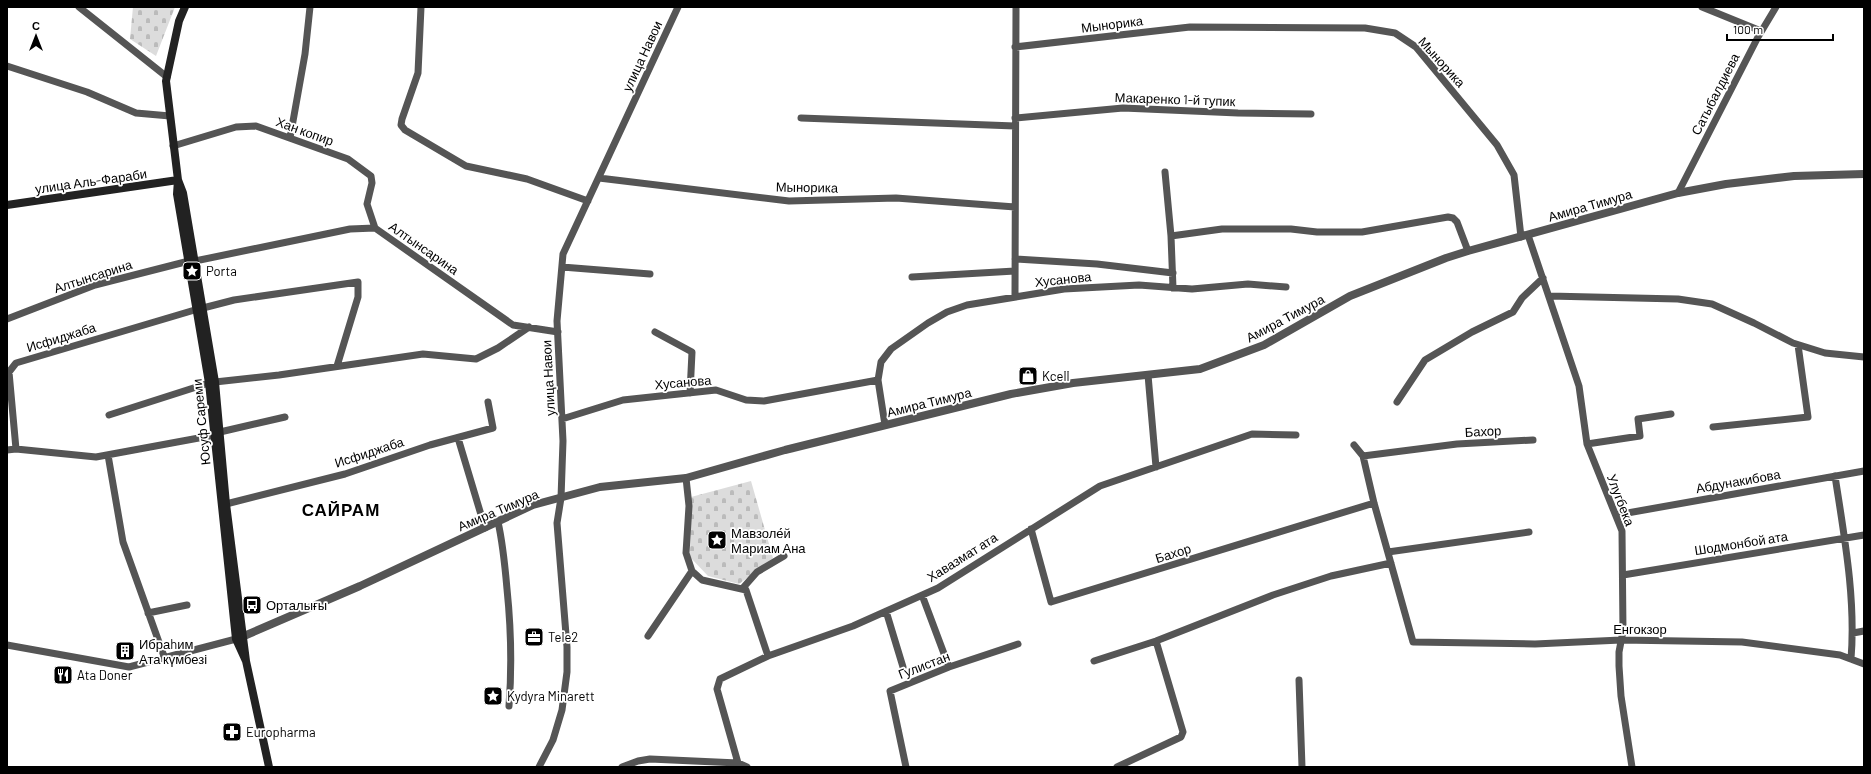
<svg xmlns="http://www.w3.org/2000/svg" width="1871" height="774" font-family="Barlow,sans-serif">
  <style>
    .cemetery { fill: url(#cemetery-stones) }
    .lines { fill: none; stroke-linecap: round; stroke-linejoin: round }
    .minor { stroke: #555; stroke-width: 7 }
    .tertiary { stroke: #555; stroke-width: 8 }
    .secondary { stroke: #222; stroke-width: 8 }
    .labels { text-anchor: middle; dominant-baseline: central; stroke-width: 3.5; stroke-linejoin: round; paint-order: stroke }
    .street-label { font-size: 13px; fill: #000; stroke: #fff }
    .poi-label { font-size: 13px; fill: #000; stroke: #fff; text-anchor: start }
    .district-label { font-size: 17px; font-weight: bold; letter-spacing: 1px; fill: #000; stroke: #fff }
  </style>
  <defs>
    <pattern id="cemetery-stones" width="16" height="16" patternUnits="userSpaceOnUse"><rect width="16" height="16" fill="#dcdcdc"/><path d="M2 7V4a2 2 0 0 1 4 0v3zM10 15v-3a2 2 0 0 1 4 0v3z" fill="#bbb"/></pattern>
  </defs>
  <rect width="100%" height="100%" fill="#fff"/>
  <path class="cemetery" d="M133,7H175L156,56L130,39Z
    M751,481L773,558L739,584L708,576L690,557L691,497Z"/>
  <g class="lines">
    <path class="minor" d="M79,7L167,77
      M421,7L418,73L402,119L401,125L405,130L466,166L527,179L588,201
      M1702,7L1761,31
      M1015,47L1190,27L1365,28L1395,33L1416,47L1497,145L1514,175L1521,237
      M7,66L87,92L136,113L170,116
      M801,118L1015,126
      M1015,118L1123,108L1238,113L1311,114
      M290,138L305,54L310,7
      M173,146L236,127L256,126L348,159L371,176L372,183L367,204L375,228
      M1165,172L1171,236L1173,288
      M599,178L789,201L896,198L1015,207
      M1678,193L1758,37L1776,7
      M1528,235L1579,386L1587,444L1622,531L1623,631L1619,652V666L1621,696L1632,767
      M1171,236L1222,229H1291L1317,232H1362L1448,217L1453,218L1457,222L1468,251
      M1015,259L1097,264L1173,273
      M195,261L350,229L375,228L513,325L558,332
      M562,267L650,274
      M912,277L1015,271
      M1015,296L1016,7
      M1549,296L1678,299L1712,304L1754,323L1793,343L1825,353L1864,357
      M203,308L234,300L358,282V297L337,366
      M7,319L95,285L189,261
      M655,332L692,352L690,393
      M1148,375L1156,467
      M215,382L279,375L423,354L476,359L498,348L529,327
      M1397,402L1425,360L1472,332L1513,312L1522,298L1543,278
      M109,415L209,383
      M562,419L623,400L716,390L746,400L764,401L878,380
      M885,425L878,380L881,362L891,349L928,323L947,312L967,305L1064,289L1139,285L1192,289L1248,284L1286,287
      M1713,427L1808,417L1798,345
      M220,432L285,417
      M458,438L485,528
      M1587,444L1640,436L1638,419L1671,414
      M1354,445L1363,456L1374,503L1413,642L1535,644L1621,640L1742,642L1840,655L1864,664
      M16,449L9,372L16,363L198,309
      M7,450L16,449L96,457L215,435
      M108,455L123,542L165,659
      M1363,456L1457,444L1533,440
      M1835,476C1844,535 1856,599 1851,659
      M686,478L689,506L686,553L692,571L702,580L746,590L768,656
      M226,504L345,474L430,445L493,428L488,402
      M1616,515L1864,471
      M498,522C503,544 505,566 507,589C511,628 512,667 509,706
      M1031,529L1051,602L1374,503
      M1388,552L1529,532
      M1623,575L1864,535
      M742,589L757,572L784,556
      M922,595L949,667
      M886,611L903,667
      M148,613L187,605
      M1853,633L1864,631
      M648,636L692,571
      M7,645L129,667L236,639
      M1094,661L1156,641L1273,595L1331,576L1391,563
      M1299,680L1302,767
      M738,763L717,689L720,679L768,656L853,626L938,588L1100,486L1252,434L1296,435
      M539,767L553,740L562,710L567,672V647L557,523L561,498L563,441L557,321L563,254L678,7
      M622,767L638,761L650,759L738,763L747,767
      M906,767L890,691L949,667L1018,644
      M1117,767L1181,737L1183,732L1156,641"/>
    <path class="tertiary" d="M237,639L360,586L533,505L600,487L686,478L785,450L1011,394L1073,383L1200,369L1264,345L1350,296L1446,258L1468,251L1678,193L1726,184L1794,176L1864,174"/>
    <path class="secondary" d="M178,180L183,193L215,382L226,504L246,661L236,639L209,383L177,194Z
      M7,205L178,180L166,81L179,21L185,7
      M246,661L269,767"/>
  </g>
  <defs>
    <g id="sight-square" transform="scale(1)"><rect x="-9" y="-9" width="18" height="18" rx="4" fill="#000" stroke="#fff"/><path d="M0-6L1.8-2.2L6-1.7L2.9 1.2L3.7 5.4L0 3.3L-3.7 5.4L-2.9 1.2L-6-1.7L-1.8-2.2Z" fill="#fff"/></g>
    <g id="shop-square" transform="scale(1)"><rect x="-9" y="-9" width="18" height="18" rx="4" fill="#000" stroke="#fff"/><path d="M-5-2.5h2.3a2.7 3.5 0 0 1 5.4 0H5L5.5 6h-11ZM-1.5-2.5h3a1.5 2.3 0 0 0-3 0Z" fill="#fff"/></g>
    <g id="bus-square" transform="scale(1)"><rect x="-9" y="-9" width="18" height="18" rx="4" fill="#000" stroke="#fff"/><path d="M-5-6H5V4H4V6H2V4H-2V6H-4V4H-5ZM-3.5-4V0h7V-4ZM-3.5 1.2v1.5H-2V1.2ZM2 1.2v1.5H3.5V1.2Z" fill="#fff"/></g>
    <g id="office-square" transform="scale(1)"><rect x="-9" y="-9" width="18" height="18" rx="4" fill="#000" stroke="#fff"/><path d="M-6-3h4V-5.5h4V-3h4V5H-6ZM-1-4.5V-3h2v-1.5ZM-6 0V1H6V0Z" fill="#fff"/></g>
    <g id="building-square" transform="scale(1)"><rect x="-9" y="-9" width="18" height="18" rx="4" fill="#000" stroke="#fff"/><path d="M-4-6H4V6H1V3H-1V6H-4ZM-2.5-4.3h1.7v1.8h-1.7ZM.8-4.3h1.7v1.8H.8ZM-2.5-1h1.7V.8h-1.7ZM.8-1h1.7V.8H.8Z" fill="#fff"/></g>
    <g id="restaurant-square" transform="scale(1)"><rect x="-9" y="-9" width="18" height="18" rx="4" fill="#000" stroke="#fff"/><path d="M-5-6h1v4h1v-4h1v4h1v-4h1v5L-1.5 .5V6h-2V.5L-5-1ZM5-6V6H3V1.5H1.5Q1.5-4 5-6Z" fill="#fff"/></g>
    <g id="pharmacy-square" transform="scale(1)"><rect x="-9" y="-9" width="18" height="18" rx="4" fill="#000" stroke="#fff"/><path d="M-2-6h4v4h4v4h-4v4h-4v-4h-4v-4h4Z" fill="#fff"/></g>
  </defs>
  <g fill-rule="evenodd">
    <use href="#sight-square" x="192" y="271"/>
    <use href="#shop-square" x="1028" y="376"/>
    <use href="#sight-square" x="717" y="540"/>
    <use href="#bus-square" x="252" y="605"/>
    <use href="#office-square" x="534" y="637"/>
    <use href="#building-square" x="125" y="651"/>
    <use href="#restaurant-square" x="63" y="675"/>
    <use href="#sight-square" x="493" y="696"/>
    <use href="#pharmacy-square" x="232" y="732"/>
  </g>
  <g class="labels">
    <g class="street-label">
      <text transform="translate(1112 24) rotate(-7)">Мынорика</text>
      <text transform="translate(642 56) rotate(-65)">улица Навои</text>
      <text transform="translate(1442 62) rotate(48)">Мынорика</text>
      <text transform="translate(1715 94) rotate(-63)">Сатыбалдиева</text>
      <text transform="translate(1175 99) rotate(2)">Макаренко 1-й тупик</text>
      <text transform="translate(305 131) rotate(20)">Хан копир</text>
      <text transform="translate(91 181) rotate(-8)">улица Аль-Фараби</text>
      <text transform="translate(807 187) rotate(1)">Мынорика</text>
      <text transform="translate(1590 205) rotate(-16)">Амира Тимура</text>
      <text transform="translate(424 248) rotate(35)">Алтынсарина</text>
      <text transform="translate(93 276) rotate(-18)">Алтынсарина</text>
      <text transform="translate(1063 279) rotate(-6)">Хусанова</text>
      <text transform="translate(1285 318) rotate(-28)">Амира Тимура</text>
      <text transform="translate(61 337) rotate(-17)">Исфиджаба</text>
      <text transform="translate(548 378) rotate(-93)">улица Навои</text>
      <text transform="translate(683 382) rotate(-5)">Хусанова</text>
      <text transform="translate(929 402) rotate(-14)">Амира Тимура</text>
      <text transform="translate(201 422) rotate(-96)">Юсуф Сареми</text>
      <text transform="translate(1483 431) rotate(-3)">Бахор</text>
      <text transform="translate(369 452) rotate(-18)">Исфиджаба</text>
      <text transform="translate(1738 481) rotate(-10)">Абдунакибова</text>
      <text transform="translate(1621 500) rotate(69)">Улугбека</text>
      <text transform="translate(498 510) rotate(-23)">Амира Тимура</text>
      <text transform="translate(1741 543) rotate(-9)">Шодмонбой ата</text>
      <text transform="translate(1173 553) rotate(-17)">Бахор</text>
      <text transform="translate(962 557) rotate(-32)">Хавазмат ата</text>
      <text x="1640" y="629">Енгокзор</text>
      <text transform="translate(924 665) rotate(-21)">Гулистан</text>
    </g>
    <g class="poi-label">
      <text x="206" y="271">Porta</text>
      <text x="1042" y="376">Kcell</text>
      <text x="731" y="533">Мавзоле́й<tspan x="731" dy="15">Мариам Ана</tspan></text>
      <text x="266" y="605">Орталығы</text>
      <text x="548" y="637">Tele2</text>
      <text x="139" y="644">Ибраhим<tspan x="139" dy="15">Ата күмбезі</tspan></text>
      <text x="77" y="675">Ata Doner</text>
      <text x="507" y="696">Kydyra Minarett</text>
      <text x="246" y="732">Europharma</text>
    </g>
    <g class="district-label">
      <text x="341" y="509">САЙРАМ</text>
    </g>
  </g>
  <rect width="1871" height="774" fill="none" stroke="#000000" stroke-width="16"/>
  <g transform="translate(36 36)" stroke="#ffffff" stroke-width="3" paint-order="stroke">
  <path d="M0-3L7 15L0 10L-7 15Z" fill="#000000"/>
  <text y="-6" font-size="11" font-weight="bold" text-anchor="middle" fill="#000000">С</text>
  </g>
  <path d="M1727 34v6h106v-6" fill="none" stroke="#000000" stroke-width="2"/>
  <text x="1733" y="34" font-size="12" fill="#000000" stroke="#ffffff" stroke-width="3" paint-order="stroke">100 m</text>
</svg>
